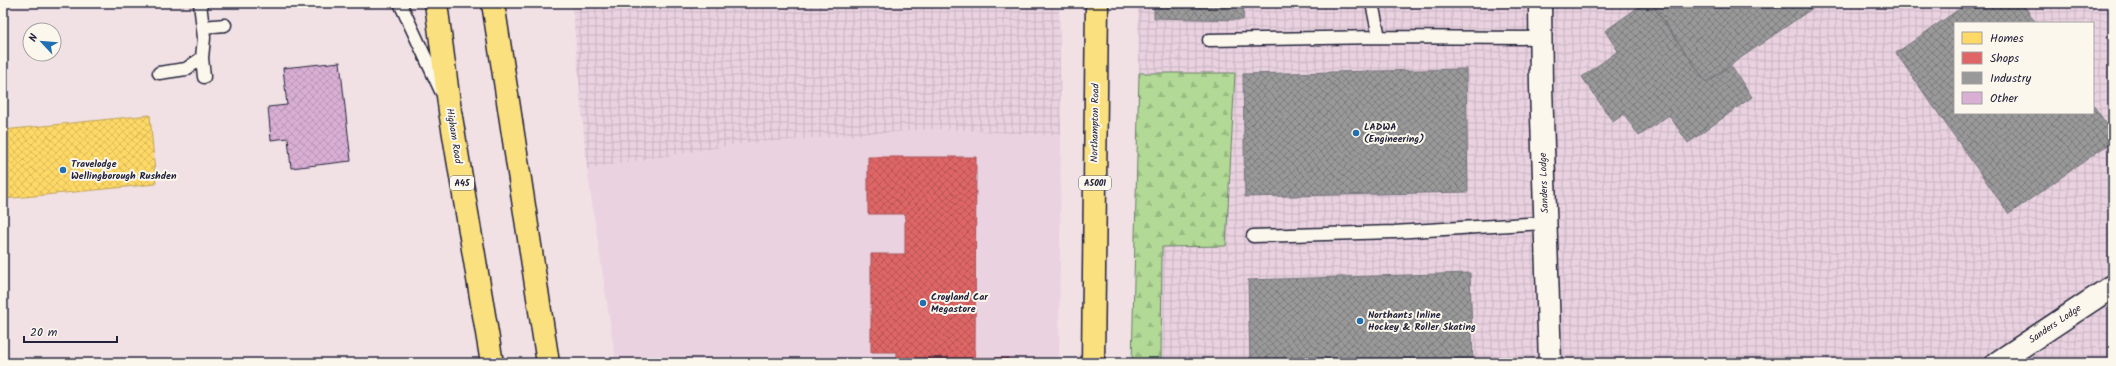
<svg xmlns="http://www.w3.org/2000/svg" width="2116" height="366" font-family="Kalam,sans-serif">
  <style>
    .built { fill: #ead2e0 }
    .industrial { fill: url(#industrial-grid); fill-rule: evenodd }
    .forest { fill: url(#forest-firs); stroke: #6a7e68 }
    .homes { fill: url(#homes-cross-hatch); stroke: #bda259 }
    .shops { fill: url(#shops-cross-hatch); stroke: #a75259 }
    .industry { fill: url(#industry-cross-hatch); stroke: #75757d }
    .building { fill: url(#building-cross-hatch); stroke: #22223b }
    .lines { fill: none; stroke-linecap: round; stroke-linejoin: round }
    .lane-casing { stroke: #22223b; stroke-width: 15 }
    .street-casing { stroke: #22223b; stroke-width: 25 }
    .primary-casing { stroke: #22223b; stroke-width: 25 }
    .highway-casing { stroke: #22223b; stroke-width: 25 }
    .lane { stroke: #fbf7ec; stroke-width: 12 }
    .street { stroke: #fbf7ec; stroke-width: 22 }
    .primary { stroke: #fbe080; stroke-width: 22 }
    .highway { stroke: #fbe080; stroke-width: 22 }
    .poi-dot { fill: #1f6fb2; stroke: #fbf7ec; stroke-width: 1.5 }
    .labels { text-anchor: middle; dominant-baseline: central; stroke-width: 4; stroke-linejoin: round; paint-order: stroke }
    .shield { fill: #fbf7ec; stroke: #636270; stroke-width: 1 }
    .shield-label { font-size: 9px; font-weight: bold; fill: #22223b }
    .street-label { font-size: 10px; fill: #22223b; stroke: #fbf7ec }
    .poi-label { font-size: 10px; font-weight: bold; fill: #22223b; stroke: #fbf7ec; text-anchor: start }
  </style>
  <defs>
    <pattern id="industrial-grid" width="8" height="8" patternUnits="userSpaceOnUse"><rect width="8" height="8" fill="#ead2e0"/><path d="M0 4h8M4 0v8" fill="none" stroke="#c8b4c1"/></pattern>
    <pattern id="forest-firs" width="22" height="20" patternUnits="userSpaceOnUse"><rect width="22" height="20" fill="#b2da96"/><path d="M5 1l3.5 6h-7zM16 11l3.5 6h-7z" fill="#99bb82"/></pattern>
    <pattern id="homes-cross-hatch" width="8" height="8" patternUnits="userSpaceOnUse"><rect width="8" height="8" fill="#ffd966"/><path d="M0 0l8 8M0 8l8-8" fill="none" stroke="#daba59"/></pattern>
    <pattern id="shops-cross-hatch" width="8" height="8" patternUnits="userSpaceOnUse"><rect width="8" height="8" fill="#e06666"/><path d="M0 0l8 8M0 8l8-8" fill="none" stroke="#b55455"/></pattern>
    <pattern id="industry-cross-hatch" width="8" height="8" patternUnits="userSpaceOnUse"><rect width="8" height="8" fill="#999"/><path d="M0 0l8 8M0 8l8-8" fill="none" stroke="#7c7c7e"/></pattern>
    <pattern id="building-cross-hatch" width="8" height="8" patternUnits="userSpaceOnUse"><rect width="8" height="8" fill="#d9afd4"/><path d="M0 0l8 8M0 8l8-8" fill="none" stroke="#ba96b7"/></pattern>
  </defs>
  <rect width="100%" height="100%" fill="#f1e1e5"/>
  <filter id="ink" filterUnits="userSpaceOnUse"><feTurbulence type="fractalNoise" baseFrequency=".025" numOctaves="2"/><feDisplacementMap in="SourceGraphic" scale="8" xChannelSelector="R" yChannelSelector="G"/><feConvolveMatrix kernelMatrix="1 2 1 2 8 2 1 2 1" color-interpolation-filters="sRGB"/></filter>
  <g filter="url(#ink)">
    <path class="built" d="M936,129L1061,136L1059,363H616L587,169L741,144Z"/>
    <path class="industrial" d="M572,3H1059L1061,136L936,129L741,144L587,169Z
      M1138,3H2113V363H1161L1162,247L1226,245L1235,73H1139ZM1955,23H2093V113H1955Z"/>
    <path class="forest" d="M1139,73H1235L1226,246L1162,247L1161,363H1132Z"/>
    <path class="homes" d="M150,115L156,184L3,199V130Z"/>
    <path class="shops" d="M868,157H976L975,358H1008V363H897V352H871V254H905V214H868Z"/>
    <path class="industry" d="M1154,3H1244L1243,20L1154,18Z
      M1644,3H1651L1706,82L1731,66L1752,97L1688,143L1669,115L1639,136L1624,114L1613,122L1582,77L1618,51L1605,31Z
      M1651,3H1820L1706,82Z
      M1968,3H2022L2036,23H1955V113H2093V105L2113,133V141L2009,214L1896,53Z
      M1466,69L1468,192L1245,197L1243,74Z
      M1470,273L1473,363H1250L1248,280Z
      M2078,359L2080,363H2071Z"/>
    <path class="building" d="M340,62L351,161L291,168L288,138L271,140L268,107L287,105L283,68Z"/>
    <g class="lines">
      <g class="lane-casing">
        <path id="lane" d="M400,3L441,91
          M1372,3L1379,37L1541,38
          M203,27L225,25
          M1209,40L1379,37
          M202,58L204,77
          M159,73L186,69L202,58L204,38L200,3
          M1253,236L1394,232L1545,223"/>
      </g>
      <g class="street-casing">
        <path id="street" d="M1540,3L1541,86L1550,363
          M1997,363L2113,286"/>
      </g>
      <g class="primary-casing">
        <path id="primary" d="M1093,363L1097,3"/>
      </g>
      <g class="highway-casing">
        <path id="highway" d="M436,3L450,111L492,363
          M493,3L548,363"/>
      </g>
      <use href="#lane" class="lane"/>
      <use href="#street" class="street"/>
      <use href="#primary" class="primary"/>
      <use href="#highway" class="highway"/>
    </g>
  </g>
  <g class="poi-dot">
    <circle cx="1356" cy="133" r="4"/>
    <circle cx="63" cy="170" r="4"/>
    <circle cx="923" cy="303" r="4"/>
    <circle cx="1360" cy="321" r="4"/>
  </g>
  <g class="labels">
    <g class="shield">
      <rect x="450" y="176" width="24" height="14" rx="3"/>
      <rect x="1079" y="176" width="32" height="14" rx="3"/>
    </g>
    <g class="shield-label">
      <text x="462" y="183">A45</text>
      <text x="1095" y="183">A5001</text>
    </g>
    <g class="street-label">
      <text transform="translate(1095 123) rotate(-89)">Northampton Road</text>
      <text transform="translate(454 136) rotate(81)">Higham Road</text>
      <text transform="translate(1544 183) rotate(-92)">Sanders Lodge</text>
      <text transform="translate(2055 324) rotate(-34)">Sanders Lodge</text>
    </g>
    <g class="poi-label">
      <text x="1364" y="127">LADWA<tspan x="1364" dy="12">(Engineering)</tspan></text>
      <text x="71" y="164">Travelodge<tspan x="71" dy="12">Wellingborough Rushden</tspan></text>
      <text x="931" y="297">Croyland Car<tspan x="931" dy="12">Megastore</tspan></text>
      <text x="1368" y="315">Northants Inline<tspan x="1368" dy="12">Hockey &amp; Roller Skating</tspan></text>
    </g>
  </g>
  <rect width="2116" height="366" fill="none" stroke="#fbf7ec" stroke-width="16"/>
  <rect x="8" y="8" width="2100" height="350" fill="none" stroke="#22223b" stroke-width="1.5" filter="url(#ink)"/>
  <rect x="1954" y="22" width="140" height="92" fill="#fbf7ec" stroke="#a4a2a5"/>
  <rect x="1962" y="32" width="20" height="12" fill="#ffd966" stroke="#a4a2a5"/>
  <text x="1990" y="42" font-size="12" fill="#22223b">Homes</text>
  <rect x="1962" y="52" width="20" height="12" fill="#e06666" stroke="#a4a2a5"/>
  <text x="1990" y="62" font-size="12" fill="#22223b">Shops</text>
  <rect x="1962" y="72" width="20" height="12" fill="#999999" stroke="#a4a2a5"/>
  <text x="1990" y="82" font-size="12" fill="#22223b">Industry</text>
  <rect x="1962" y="92" width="20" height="12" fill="#d9afd4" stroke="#a4a2a5"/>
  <text x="1990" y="102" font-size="12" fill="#22223b">Other</text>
  <g transform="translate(42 42) rotate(296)"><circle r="19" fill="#fbf7ec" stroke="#a4a2a5"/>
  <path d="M0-3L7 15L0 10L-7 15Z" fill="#1f6fb2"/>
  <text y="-6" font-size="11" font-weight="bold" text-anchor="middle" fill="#22223b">N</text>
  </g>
  <path d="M24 336v6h93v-6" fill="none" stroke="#22223b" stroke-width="2"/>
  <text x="30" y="336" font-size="12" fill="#22223b" stroke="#fbf7ec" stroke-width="3" paint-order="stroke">20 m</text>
</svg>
